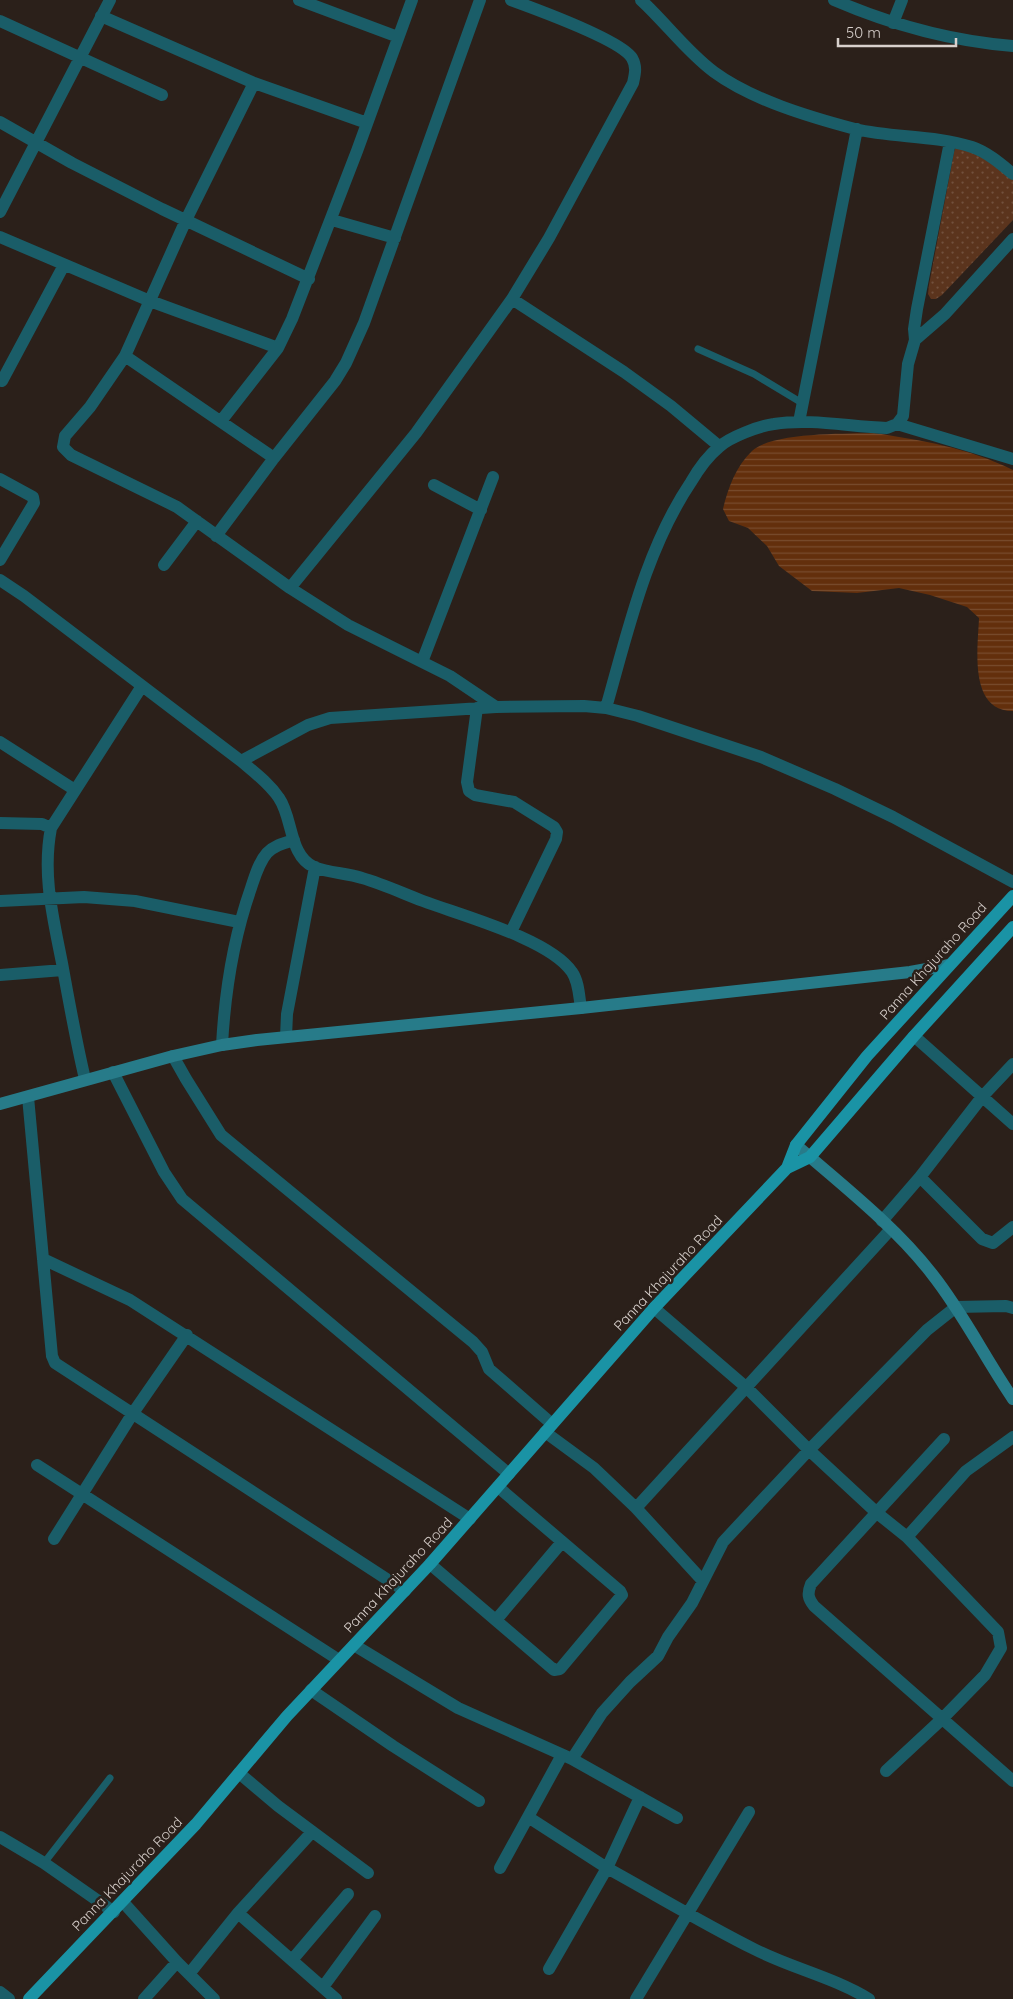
<svg xmlns="http://www.w3.org/2000/svg" width="1013" height="1999" font-family="Quicksand,sans-serif">
  <style>
    .grass { fill: url(#grass-dots) }
    .water { fill: url(#water-rules) }
    .lines { fill: none; stroke-linecap: round; stroke-linejoin: round }
    .lane { stroke: #1a5d68; stroke-width: 7 }
    .street { stroke: #1a5d68; stroke-width: 12 }
    .secondary { stroke: #277b89; stroke-width: 12 }
    .primary { stroke: #1a93a5; stroke-width: 12 }
    .labels { text-anchor: middle; dominant-baseline: central; stroke-width: 5; stroke-linejoin: round; paint-order: stroke }
    .street-label { font-size: 14px; fill: #d8d0cc; stroke: #2b201a }
  </style>
  <defs>
    <pattern id="grass-dots" width="8" height="8" patternUnits="userSpaceOnUse" patternTransform="scale(1.25)"><rect width="8" height="8" fill="#5b341d"/><path d="M2 2h.1M6 6h.1" fill="none" stroke="#72503d" stroke-width="1.8" stroke-linecap="round"/></pattern>
    <pattern id="water-rules" width="6" height="5" patternUnits="userSpaceOnUse" patternTransform="scale(1.25)"><rect width="6" height="5" fill="#632f0c"/><path d="M0 2.5h6" fill="none" stroke="#794c2e"/></pattern>
  </defs>
  <rect width="100%" height="100%" fill="#2b201a"/>
  <path class="grass" d="M962,142L1013,178V220L942,295L936,299H931L928,294L929,285L954,152L957,144Z"/>
  <path class="water" d="M874,433C921,440 969,448 1013,470V711C968,711 978,647 979,618L967,607L930,595L899,588L857,593L812,591L779,566L767,546L748,528L729,521L723,509C728,488 736,466 752,451C772,432 846,434 874,433Z"/>
  <g class="lines">
    <path class="lane" d="M698,349L754,374L802,403
      M44,1863L110,1778"/>
    <path class="street" d="M299,0L398,37
      M641,0C666,23 687,52 714,72C752,100 810,117 855,129C893,138 934,135 972,147C987,152 1001,164 1013,174
      M834,0C892,25 950,41 1013,46
      M101,16L254,83L367,123
      M0,21L162,95
      M893,23L902,0
      M254,83L186,220L125,356L90,407L65,436L63,447L71,455L177,507L290,588L348,625L450,676L496,707
      M0,122L72,163L162,209L309,279
      M0,212L110,0
      M332,220L395,238
      M0,237L150,301L278,348
      M512,299L624,372L671,406L719,446
      M915,340L914,329L917,309L950,142
      M125,356L274,458
      M2,381L64,265
      M221,421L278,348L292,319L357,151L412,0
      M799,422L857,129
      M897,424L1013,459
      M0,479L33,497L34,503L0,560
      M434,485L481,510
      M216,536L274,458L335,381L346,363L364,323L480,0
      M164,565L197,521
      M0,580L24,596L241,761C254,772 269,783 279,798C293,818 289,856 314,867C329,873 347,873 362,878C383,884 402,893 423,901C460,915 550,939 572,972C579,982 579,997 581,1008
      M290,588L416,433L512,299L549,238L633,83C635,74 637,67 632,58C621,40 533,8 511,0
      M422,662L493,477
      M477,708L467,782L469,791L475,795L514,802L554,827L557,832L556,839L511,932
      M606,708C628,631 646,549 691,482C698,470 708,456 719,447C730,437 759,426 774,424C811,418 850,427 887,428L897,424L903,416L908,364L915,340L945,314L1013,239
      M0,742L75,790
      M241,761L308,725L330,718L496,707L584,706L606,708L638,716L761,757L835,789L893,817L1013,882
      M0,823L42,824L51,828
      M0,901L84,897L135,901L239,922
      M0,975L63,970
      M914,1036L1013,1124
      M286,1037L287,1014L315,867
      M222,1045C225,991 233,939 251,888C255,876 259,862 267,853C275,845 284,843 294,840
      M173,1056L186,1079L221,1135L473,1342L482,1352L489,1369L552,1424
      M113,1072L164,1172L182,1199L509,1474
      M85,1079C76,1041 69,1002 62,963C53,917 42,875 51,828L142,686
      M28,1097L52,1356L55,1363L405,1591
      M920,1177L982,1097L1013,1064
      M882,1221L920,1177L982,1239L993,1243L1013,1227
      M43,1259L130,1300L470,1519
      M654,1308L747,1388L809,1450L877,1513L907,1537L998,1632L1001,1648L985,1675L942,1719L886,1771
      M545,1432L594,1468L636,1508L702,1580
      M944,1439L811,1584C807,1594 808,1598 814,1606L1013,1781
      M37,1465L339,1660
      M636,1508L891,1229
      M907,1537L966,1471L1013,1437
      M54,1539L133,1413L187,1335
      M430,1564L554,1670L560,1669L622,1595L620,1591L498,1487
      M496,1620L562,1542
      M354,1645L458,1708L572,1759L677,1818
      M311,1690L393,1746L479,1801
      M572,1759L602,1713L630,1682L658,1656L668,1637L692,1603L723,1542L809,1450L927,1330L956,1307L1006,1306L1013,1308
      M239,1773L278,1806L368,1873
      M640,1797L607,1868C656,1895 704,1924 754,1949C791,1968 833,1977 869,1999
      M528,1817L607,1868L549,1969
      M0,1837L44,1863L114,1912
      M500,1868L562,1755
      M123,1902L177,1962L214,1999
      M238,1913L336,1999
      M292,1960L348,1894
      M189,1974L238,1913L312,1832
      M323,1987L375,1916
      M0,1992L9,1999
      M144,1999L177,1962
      M636,1999L749,1812"/>
    <path class="secondary" d="M0,1104L173,1056L222,1045L257,1040L581,1008L910,972L949,965
      M796,1145C841,1184 896,1227 932,1274C963,1313 985,1358 1013,1399"/>
    <path class="primary" d="M787,1168L796,1145L867,1056L1013,896
      M29,1999L196,1824L287,1716L430,1564L654,1308L787,1168L810,1157L914,1036L1013,927"/>
  </g>
  <g class="labels">
    <g class="street-label">
      <text transform="translate(933 961) rotate(-48)">Panna Khajuraho Road</text>
      <text transform="translate(668 1273) rotate(-47)">Panna Khajuraho Road</text>
      <text transform="translate(398 1575) rotate(-47)">Panna Khajuraho Road</text>
      <text transform="translate(127 1874) rotate(-46)">Panna Khajuraho Road</text>
    </g>
  </g>
  <path d="M838 38v8h118v-8" fill="none" stroke="#d8d0cc" stroke-width="2.5"/>
  <text x="846" y="38" font-size="15" fill="#d8d0cc" stroke="#2b201a" stroke-width="4" paint-order="stroke">50 m</text>
</svg>
